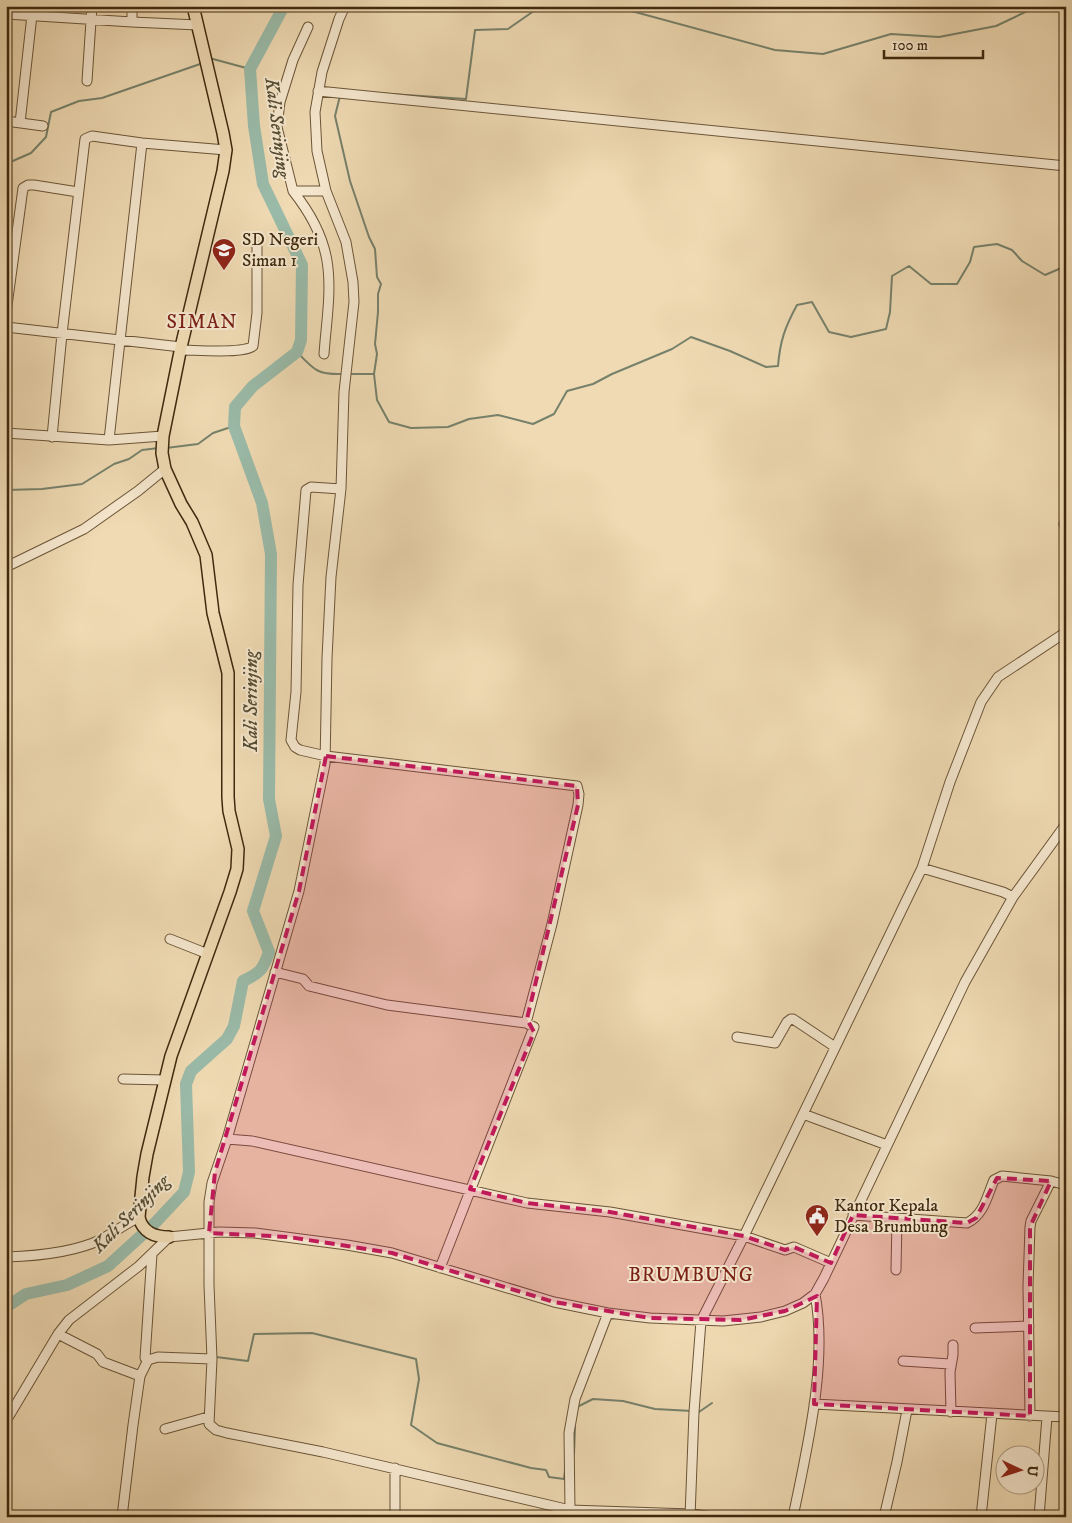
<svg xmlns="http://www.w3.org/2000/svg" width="1072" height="1523" font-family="'IM FELL DW Pica',serif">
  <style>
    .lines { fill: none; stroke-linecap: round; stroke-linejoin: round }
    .stream { stroke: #76816b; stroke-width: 2 }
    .river { stroke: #9abba9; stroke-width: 12 }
    .minor-casing { stroke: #6b5537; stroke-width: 11 }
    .major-casing { stroke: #3f290e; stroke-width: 14 }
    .minor { stroke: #f5e7ce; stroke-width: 9 }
    .major { stroke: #efdab3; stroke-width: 11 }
    .marked { fill: #c2185b; fill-opacity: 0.2; stroke: #c2185b; stroke-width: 4; stroke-dasharray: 10 6; stroke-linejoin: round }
    .labels { text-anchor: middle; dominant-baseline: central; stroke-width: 4; stroke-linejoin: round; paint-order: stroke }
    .poi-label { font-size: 18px; fill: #3f290e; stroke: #f5e7ce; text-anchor: start }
    .water-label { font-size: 19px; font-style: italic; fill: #564e35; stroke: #f5e7ce }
    .quarter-label { font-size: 20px; letter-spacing: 1px; fill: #7a1f14; stroke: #f5e7ce }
  </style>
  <rect width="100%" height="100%" fill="#efdab3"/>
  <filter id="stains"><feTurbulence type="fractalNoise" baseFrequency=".004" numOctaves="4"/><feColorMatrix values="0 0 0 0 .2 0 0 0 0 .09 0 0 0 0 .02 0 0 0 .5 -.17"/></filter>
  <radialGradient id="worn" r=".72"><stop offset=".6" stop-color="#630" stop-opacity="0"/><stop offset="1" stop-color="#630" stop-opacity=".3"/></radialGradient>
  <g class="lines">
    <path class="stream" d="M613,6L775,50L823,54L891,34L939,37L996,26L1038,6
      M210,60L213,59L250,69
      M376,93L466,99L475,30L508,29L541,6
      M340,96L335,116L350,181L369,237L375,249L377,277L381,284L378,294V312L375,344L377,354L374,374
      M6,164L31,153L46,137L51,112L79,101L102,98L203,63
      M297,352C315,371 318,375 344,374
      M349,374H374L377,400L389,422L411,428L448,427L469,419L498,415L533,424L554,414L567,391L593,384L612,374L672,349L691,337L730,351L766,367L778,366C780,341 785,327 797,305L812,302L829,332L851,337L886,329L890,312L892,276L909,266L931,284H957L970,262L974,247L997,244L1012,250L1022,261L1045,275L1066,266
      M166,448L198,444L213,433L234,426
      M6,490L42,489L82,484L114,464L129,459L142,450L159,448
      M216,1357L248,1361L254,1334L312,1333L416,1359L419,1379L411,1425L437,1443L531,1468L546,1470L549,1477L564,1479L565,1470
      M577,1407L593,1399L623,1401L655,1409L692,1411
      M696,1411L699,1412L712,1403
      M574,1454L575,1427"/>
    <path class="river" d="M6,1307L26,1294L67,1285L108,1266L154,1224L184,1192L189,1172L186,1084L191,1071L227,1039L234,1026L243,981C260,973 263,970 269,952L253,911L276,836L269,799L271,554L262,503L234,426L235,407L253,386L297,352L301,340L302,265L263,184L254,126L250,69L284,6"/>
    <g class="minor-casing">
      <path id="minor" d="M345,6L339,19L322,72L315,112L317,151L326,191L346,242L353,282L354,302L344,392L341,489L331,577L327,658L325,764L299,891L227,1139L212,1183L209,1202V1285L212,1359L209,1424L216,1430L227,1433L323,1452L570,1510L691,1514L714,1517
        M6,14L132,22L198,25
        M132,22V6
        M308,27L293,60L280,102L277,127L293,191H326
        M87,81L92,6
        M318,91L1066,166
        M6,121L43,126
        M20,123L33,6
        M293,191C308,210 323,236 327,261C332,291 326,324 324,354
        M6,313L23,188L28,185H34L78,192
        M6,327L181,347
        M181,350C196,350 243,354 253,346L257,313V246
        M6,433L109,440L163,436
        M52,437L62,334L85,139L92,136L142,143L226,150
        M109,440L142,143
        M341,489L311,487L306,490L298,585L296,692L291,740L295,747L300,750L326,756L577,786L579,794L578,805L552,924L526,1023
        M1064,524L1066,525
        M6,567L84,529L138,491L165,469
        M922,868L1003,892L1013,897
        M170,939L208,954
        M275,972L303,979L309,986L387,1005L526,1023L534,1027L440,1268
        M737,1037L775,1043L787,1022L791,1019H793L835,1047
        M123,1079L164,1080
        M803,1114L887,1145
        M227,1139L252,1141L527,1203L610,1212L744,1236L785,1250L794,1247L831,1263
        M853,1215L967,1223C984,1215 987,1196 994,1180L1002,1176L1051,1181
        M6,1257C37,1256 74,1253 102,1239C114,1232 126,1224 139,1217
        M896,1270L897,1218
        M975,1328L1029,1326
        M58,1334L97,1354L103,1362L140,1376
        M148,1360L158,1357L212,1359
        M903,1361L950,1364
        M814,1404L1066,1417
        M951,1412L950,1372L953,1355V1345
        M1030,1416L1028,1286L1030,1227L1031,1221L1051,1181L1066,1185
        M6,1421L58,1334L69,1320L139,1266L169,1237L219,1232L255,1233L347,1245L392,1253L554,1302L608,1313L650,1318L723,1321L761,1317L785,1311L803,1303L815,1294L824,1278L965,982L1013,897L1066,824
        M165,1429L208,1417
        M395,1468V1517
        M122,1517L133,1425L140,1376L148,1360L145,1358L152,1254
        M569,1517L570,1510L569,1433L575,1399L608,1313
        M690,1517L694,1412L701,1321L744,1236L922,868L950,782L981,702L998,677L1066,632
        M793,1517C807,1448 828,1363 815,1294
        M884,1517L897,1462L907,1410
        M981,1517L992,1414
        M1039,1517L1047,1417"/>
    </g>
    <g class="major-casing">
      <path id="major" d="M169,1237C155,1237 142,1232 139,1217L143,1177L147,1154L171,1056L230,892L237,869L238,849L229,811L228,797V673L213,613L206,555L192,522L181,504L165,469L162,453L163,436L181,347L223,171L226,150L223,133L193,6"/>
    </g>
    <use href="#minor" class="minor"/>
    <use href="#major" class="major"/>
  </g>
  <path class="marked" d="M326,756L577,786L578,805L527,1019L534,1032L470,1189L527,1203L610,1212L744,1236L785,1250L794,1247L831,1263L853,1215L967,1223L976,1218L997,1178L1051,1181L1030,1227V1416L814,1404L817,1296L785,1311L741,1320L650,1318L554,1302L392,1253L289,1237L209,1233L215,1172L299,891Z"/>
  <defs>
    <g id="school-pin" transform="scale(1.25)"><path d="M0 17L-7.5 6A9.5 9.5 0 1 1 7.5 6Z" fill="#8f2418" stroke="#f5e7ce"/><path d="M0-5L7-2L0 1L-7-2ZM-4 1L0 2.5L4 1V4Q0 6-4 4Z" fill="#fff"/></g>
    <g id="civic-pin" transform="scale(1.25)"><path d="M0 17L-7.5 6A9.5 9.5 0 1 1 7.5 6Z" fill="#8f2418" stroke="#f5e7ce"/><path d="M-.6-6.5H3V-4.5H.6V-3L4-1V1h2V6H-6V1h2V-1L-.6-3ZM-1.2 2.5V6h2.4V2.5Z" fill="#fff"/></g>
  </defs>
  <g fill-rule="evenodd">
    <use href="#school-pin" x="224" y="250"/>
    <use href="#civic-pin" x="817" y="1216"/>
  </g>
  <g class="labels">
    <g class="poi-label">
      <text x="242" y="240">SD Negeri<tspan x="242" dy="21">Siman 1</tspan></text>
      <text x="834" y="1206">Kantor Kepala<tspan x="834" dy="21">Desa Brumbung</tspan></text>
    </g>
    <g class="water-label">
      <text transform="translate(277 128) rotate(83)">Kali Serinjing</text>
      <text transform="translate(251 701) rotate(-90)">Kali Serinjing</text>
      <text transform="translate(131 1214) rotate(-45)">Kali Serinjing</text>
    </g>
    <g class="quarter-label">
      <text x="202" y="322">SIMAN</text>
      <text x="691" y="1275">BRUMBUNG</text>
    </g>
  </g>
  <rect width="1072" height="1523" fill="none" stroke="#efdab3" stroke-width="25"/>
  <rect x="8" y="8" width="1057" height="1508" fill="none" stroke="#3f290e" stroke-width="2.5"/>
  <rect x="12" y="12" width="1047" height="1498" fill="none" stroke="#3f290e"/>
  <g transform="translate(1020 1470) rotate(94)"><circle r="24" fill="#f5e7ce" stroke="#ac9b81"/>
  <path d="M0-4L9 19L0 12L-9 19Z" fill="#8f2418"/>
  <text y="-8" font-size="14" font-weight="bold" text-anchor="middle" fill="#3f290e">U</text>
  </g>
  <path d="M884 50v8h99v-8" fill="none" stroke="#3f290e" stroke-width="2.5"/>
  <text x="892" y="50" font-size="15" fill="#3f290e" stroke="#f5e7ce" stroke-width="4" paint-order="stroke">100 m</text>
  <rect width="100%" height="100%" filter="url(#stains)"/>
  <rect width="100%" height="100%" fill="url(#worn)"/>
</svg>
